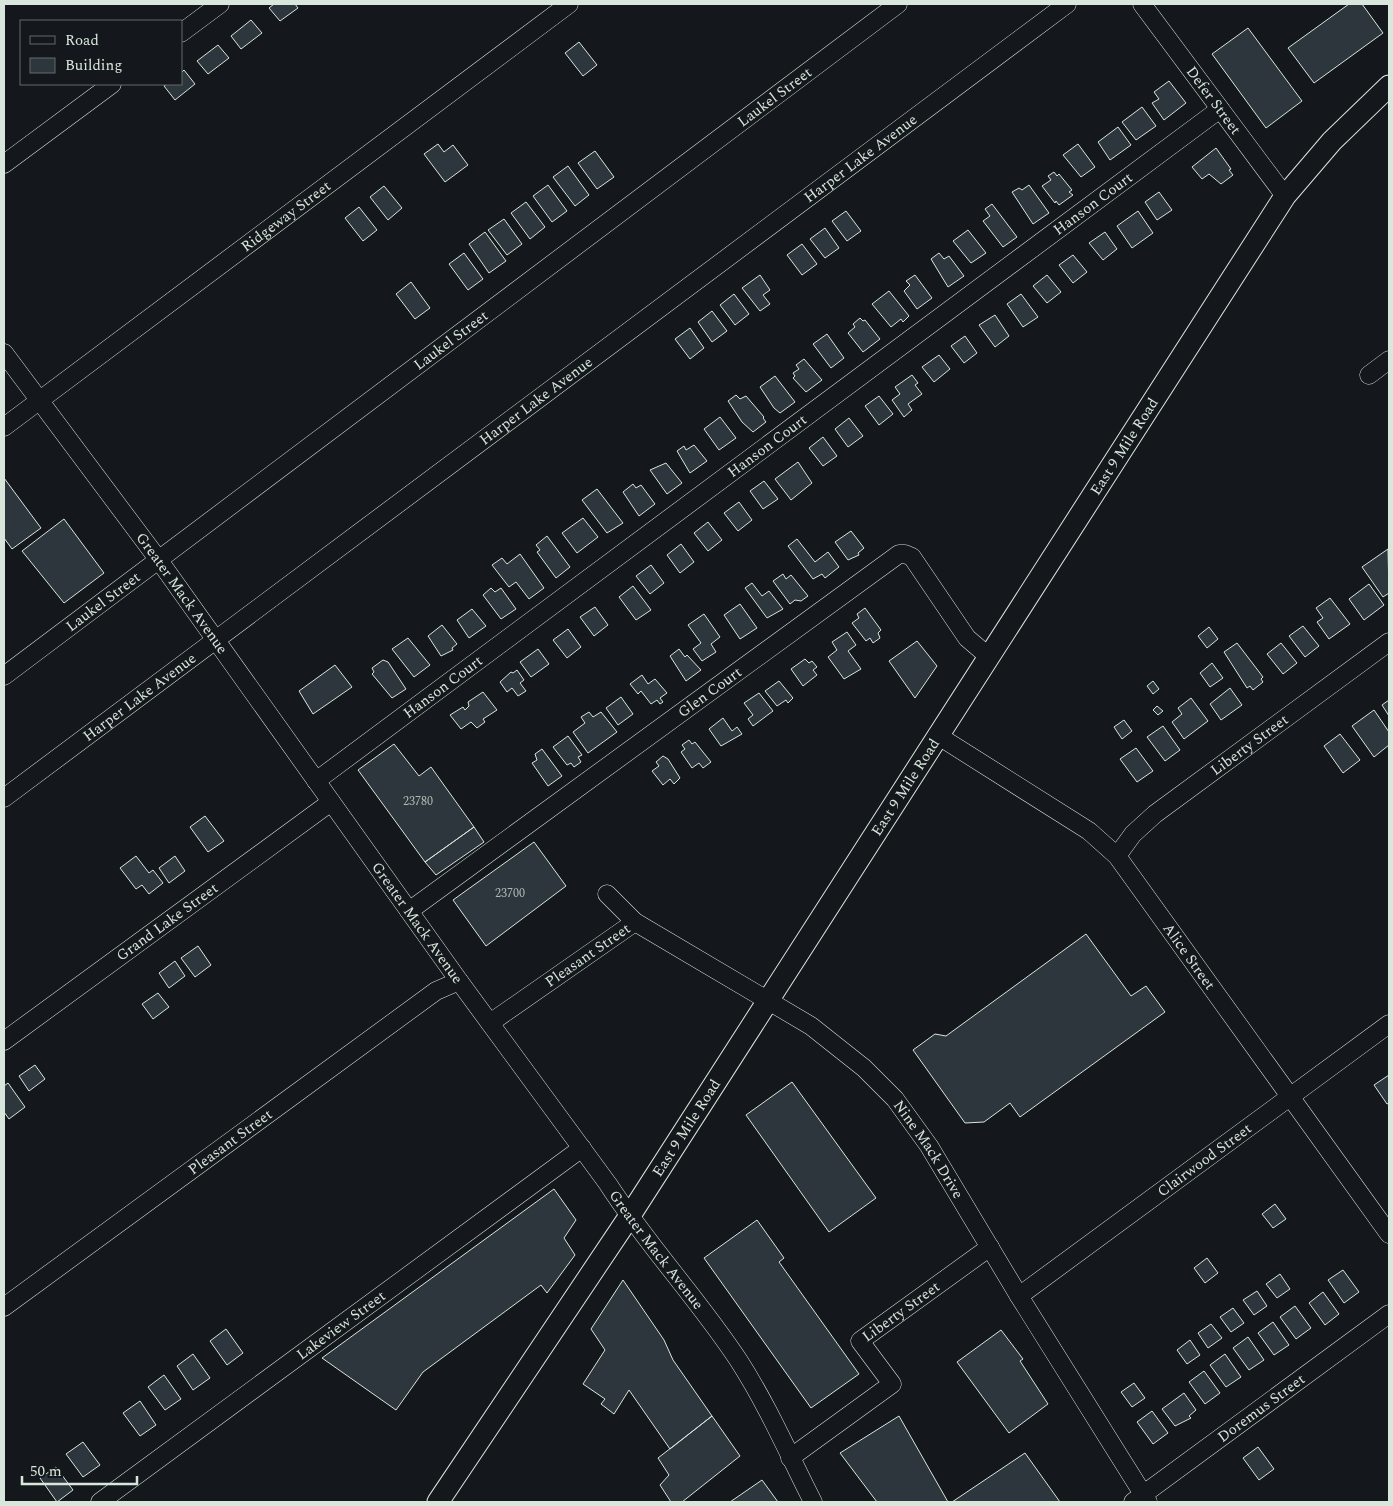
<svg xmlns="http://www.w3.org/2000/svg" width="1393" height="1506" font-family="Spectral,serif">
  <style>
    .building { fill: #2c363c; stroke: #d8e6dc }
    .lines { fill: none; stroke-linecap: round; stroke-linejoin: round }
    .minor-casing { stroke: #d8e6dc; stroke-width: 19 }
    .major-casing { stroke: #d8e6dc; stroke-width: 23 }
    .minor { stroke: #14181c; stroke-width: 18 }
    .major { stroke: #14181c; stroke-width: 21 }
    .labels { text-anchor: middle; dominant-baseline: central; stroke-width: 4; stroke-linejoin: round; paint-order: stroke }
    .number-label { font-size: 12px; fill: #adbab4 }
    .street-label { font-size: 15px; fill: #d8e6dc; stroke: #14181c }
  </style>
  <rect width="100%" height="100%" fill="#14181c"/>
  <path class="building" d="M274,4H295L298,8L280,21L269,8Z
    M1349,4H1362L1383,33L1314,83L1288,48Z
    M251,20L262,33L241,49L231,36Z
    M1248,28L1302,101L1266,128L1212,54Z
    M579,42L597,65L583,76L565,53Z
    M218,45L229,58L208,74L197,61Z
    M184,70L195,84L175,100L164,86L167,84H181V73Z
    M1169,81L1186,103L1164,120L1152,103L1159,99L1154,92Z
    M1142,107L1156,126L1136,140L1122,122Z
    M1118,127L1131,145L1110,160L1098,142Z
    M438,144L444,152L453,145L468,165L445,182L424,154Z
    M1078,144L1095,167L1081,177L1063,155Z
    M1216,148L1231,169L1229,170L1233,175L1221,184L1209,174L1202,179L1192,167Z
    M595,151L614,177L597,189L578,163Z
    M568,166L589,195L575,206L553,177Z
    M1054,172L1057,176L1059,174L1072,190L1069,192L1073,195L1059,205L1056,201L1055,203L1042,186L1051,180L1048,176Z
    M548,185L567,211L552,222L533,196Z
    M1029,185L1049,213L1033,224L1012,192L1019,188L1022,190Z
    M384,186L402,208L388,220L370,197Z
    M1159,192L1172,210L1157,220L1145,202Z
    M526,202L545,227L530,239L511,213Z
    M992,204L1017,237L1003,247L983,221L990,216L985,209Z
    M359,207L377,230L363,241L345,218Z
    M846,211L861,231L847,241L832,221Z
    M1138,211L1153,233L1132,248L1117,226Z
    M504,219L522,244L507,255L488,230Z
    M825,228L839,248L825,258L810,239Z
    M968,230L986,253L971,263L953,241Z
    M485,232L506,261L489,273L469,244Z
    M1105,232L1117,249L1103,260L1089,243Z
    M802,244L817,264L802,275L787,255Z
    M464,253L483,279L468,290L449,264Z
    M939,253L944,259L949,256L964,276L948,287L931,259Z
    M1073,255L1087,272L1073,283L1059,265Z
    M760,275L770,290L763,295L770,304L760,311L742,288Z
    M915,275L932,298L917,309L904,291L910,285L906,281Z
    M1047,275L1061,292L1047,303L1033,286Z
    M411,282L430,308L415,319L396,294Z
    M889,291L909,316L903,322L901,319L891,327L872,304Z
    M734,294L749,314L735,325L720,305Z
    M1021,294L1038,317L1023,327L1007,304Z
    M712,311L727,331L712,342L698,322Z
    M995,315L1009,336L995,347L979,325Z
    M860,318L863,321L865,320L880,339L863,352L848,333L855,327L853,324Z
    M690,328L704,348L690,359L675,339Z
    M827,334L844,358L831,368L813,344Z
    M965,336L977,353L964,363L951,346Z
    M939,355L950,369L934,382L922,367Z
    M804,359L822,380L806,392L793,378L795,376L793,373L799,369L796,365Z
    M912,375L918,383L915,385L922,394L908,404L912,410L904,417L892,400L900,394L895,387Z
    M775,376L795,402L780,413L774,408L760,387Z
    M736,395L740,399L746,396L764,417L763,418L766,422L753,432L742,422L728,401Z
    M879,396L893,414L879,425L865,406Z
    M720,417L736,438L719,450L704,429Z
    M849,418L863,436L848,447L835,429Z
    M823,437L837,456L823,466L809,448Z
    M694,445L707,461L690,473L677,451L684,446L686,450Z
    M798,462L812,483L791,500L775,479Z
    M666,463L682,483L667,494L650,470Z
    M4,478L41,528L12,549L4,538Z
    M764,481L778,499L763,509L750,491Z
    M633,484L636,488L641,485L655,504L639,516L623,492Z
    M597,489L623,523L607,533L582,500Z
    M739,502L752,520L738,531L724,513Z
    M583,518L598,537L577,553L562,533Z
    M64,519L104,573L64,603L22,551Z
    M708,522L722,540L708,551L694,533Z
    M851,531L864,548L858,553L859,555L848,560L835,542Z
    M547,536L570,567L556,578L537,552L540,550L536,545Z
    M797,539L815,562L828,552L839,567L825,578L822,574L813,579L788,546Z
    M681,544L694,562L680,573L667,555Z
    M1388,549L1389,593L1383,597L1362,567Z
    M520,554L544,588L529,599L516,582L509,587L492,565L502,558L507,564Z
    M651,565L664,583L650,594L636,576Z
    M783,574L786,579L791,575L808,596L801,601L795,600L790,604L773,581Z
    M752,583L762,596L769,591L783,609L767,618L745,588Z
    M1369,584L1384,605L1364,620L1349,599Z
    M633,586L651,610L636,620L619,597Z
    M491,588L495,592L501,588L516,609L501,619L483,595Z
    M1330,598L1350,624L1329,639L1317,622L1323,618L1316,608Z
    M740,604L757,628L740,639L724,615Z
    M595,607L608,625L594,636L580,617Z
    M865,608L881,630L878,633L880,638L873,643L870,638L866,641L852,623L859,618L857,614Z
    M472,609L486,626L469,638L457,620Z
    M704,614L720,637L711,644L716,652L702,661L693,649L701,643L688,625Z
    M442,625L457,644L452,648L453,650L441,656L428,636Z
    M1303,626L1319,646L1305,657L1289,636Z
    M1209,627L1218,639L1207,648L1198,636Z
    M568,629L581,647L567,658L553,640Z
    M847,632L856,645L848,651L861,669L844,679L828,657L837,650L832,642Z
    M408,638L430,665L414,677L392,649Z
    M917,641L937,666L915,698L889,661Z
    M1237,643L1263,677L1261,679L1263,682L1253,690L1250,686L1247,688L1224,652Z
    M1281,643L1297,663L1283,674L1267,654Z
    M538,649L549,664L531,677L520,662Z
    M679,649L685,657L687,655L701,670L686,681L670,656Z
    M805,659L809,663L812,661L817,667L813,670L817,675L803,686L791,669Z
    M383,660L388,662L406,689L392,698L372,674L374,672L372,668Z
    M1212,663L1223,678L1210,687L1200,673Z
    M335,665L352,687L313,714L299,691Z
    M517,670L524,680L520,683L526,691L518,696L512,688L507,692L500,682L511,672L513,673Z
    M642,675L648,684L655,679L667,693L660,698L663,702L660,704L657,700L651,704L641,691L638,694L630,684Z
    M779,681L793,698L788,703L786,700L777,706L765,691Z
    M1153,681L1159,689L1153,694L1147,686Z
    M1230,688L1242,705L1221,720L1210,704Z
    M483,692L497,710L483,719L485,722L477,728L471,722L461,729L450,715L463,707L465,710L469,706L468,702Z
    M759,693L773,711L753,726L748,719L753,715L744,703Z
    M621,697L633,714L618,725L606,708Z
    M1191,698L1208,721L1184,739L1172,722L1182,714L1178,708Z
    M1389,700V716L1382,705Z
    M1157,706L1163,711L1158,715L1153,710Z
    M1374,710L1389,732V745L1374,757L1352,726Z
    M589,712L593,717L601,712L617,732L588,753L573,732L585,723L581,717Z
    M723,718L732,731L737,727L742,734L721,746L709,729Z
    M1124,720L1132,731L1122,739L1114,727Z
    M1163,726L1180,750L1165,761L1147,737Z
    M1340,734L1360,760L1343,773L1324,746Z
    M568,736L582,755L578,757L581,762L574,767L571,763L567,765L553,747Z
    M689,740L692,744L695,742L711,762L703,768L699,763L692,768L681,752L685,749L682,745Z
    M394,744L419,776L431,767L474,827L425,862L358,770Z
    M1136,748L1153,771L1137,782L1120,759Z
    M542,749L562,776L548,786L532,763L537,760L535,754Z
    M663,756L668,759L680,778L674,784L670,779L663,785L652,771L659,766L656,762Z
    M205,816L224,841L208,852L190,827Z
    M474,827L484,842L436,875L425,862Z
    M534,842L566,886L486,946L453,900Z
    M136,856L149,873L153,870L163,883L149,894L142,885L136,889L120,868Z
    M175,856L185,871L169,883L159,868Z
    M1086,934L1131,996L1146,986L1165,1012L1020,1117L1010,1103L984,1122L965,1123L913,1050L935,1034L946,1036Z
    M198,946L211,965L195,977L181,958Z
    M175,961L185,976L169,988L159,973Z
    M158,993L169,1007L153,1019L142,1004Z
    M35,1065L45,1079L29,1091L19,1076Z
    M1389,1075V1103L1387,1104L1374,1085Z
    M792,1082L876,1198L829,1232L746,1115Z
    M8,1083L25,1107L9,1119L4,1112V1086Z
    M554,1189L576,1220L564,1238L575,1255L547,1293L541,1285L423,1372L396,1410L322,1358Z
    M1275,1204L1286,1219L1273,1228L1262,1214Z
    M757,1220L784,1258L779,1262L859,1374L811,1408L704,1258Z
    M1207,1258L1218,1273L1205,1283L1194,1268Z
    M1343,1270L1359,1292L1344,1303L1328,1280Z
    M1280,1274L1290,1289L1277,1298L1266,1284Z
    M623,1280L664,1340L673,1360L712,1416L670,1449L629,1390L614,1414L601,1404L605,1399L583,1384L605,1350L591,1329Z
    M1257,1291L1267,1306L1254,1315L1243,1300Z
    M1323,1292L1339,1314L1325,1325L1309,1303Z
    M1295,1306L1311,1328L1296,1339L1280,1317Z
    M1233,1308L1244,1323L1231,1332L1220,1317Z
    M1273,1322L1289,1345L1274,1355L1258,1333Z
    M1211,1324L1222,1338L1208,1348L1198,1333Z
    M226,1329L243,1353L227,1365L210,1341Z
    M1001,1330L1023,1359L1020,1361L1048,1404L1009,1433L957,1362Z
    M1248,1337L1264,1360L1249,1370L1233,1348Z
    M1190,1340L1200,1355L1187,1364L1177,1350Z
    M193,1354L210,1378L193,1390L177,1366Z
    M1225,1354L1241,1377L1226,1387L1210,1365Z
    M1204,1371L1220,1393L1205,1404L1189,1382Z
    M164,1375L181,1399L165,1410L148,1387Z
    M1134,1383L1145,1398L1132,1407L1121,1392Z
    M1184,1393L1196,1410L1189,1416L1191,1418L1175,1426L1162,1409Z
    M140,1401L156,1425L140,1436L123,1413Z
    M1152,1411L1168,1433L1153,1444L1137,1422Z
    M712,1416L740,1456L682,1502H671L660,1485L669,1475L658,1458Z
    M899,1416L948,1502H877L840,1453Z
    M83,1442L100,1465L83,1477L66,1454Z
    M1258,1447L1274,1469L1259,1480L1243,1458Z
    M1025,1453L1060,1502H952Z
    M56,1467L73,1490L57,1502L40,1478Z
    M762,1480L778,1502H730Z"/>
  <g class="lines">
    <g class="minor-casing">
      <g id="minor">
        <path id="s1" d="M1142,4L1285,196"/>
        <path d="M181,33L220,4"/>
        <path d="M4,164L112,84"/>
        <path id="s2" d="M4,353L158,559L459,981L608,1184C648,1246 699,1300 739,1361C768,1406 789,1455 813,1502"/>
        <path d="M1369,375L1389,360"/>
        <path id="s3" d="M4,427L569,4"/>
        <path id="s4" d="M4,676L898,4"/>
        <path id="s5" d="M937,735L1089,831L1117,856L1389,1234"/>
        <path id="s6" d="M316,781L1220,109"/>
        <path id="s7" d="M4,798L1067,4"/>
        <path id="s8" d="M1117,856L1133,834L1155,814L1389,642"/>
        <path id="s9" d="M607,894L635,922L811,1026L864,1068L895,1099L929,1146L1019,1296L1148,1502"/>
        <path id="s10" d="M409,911L899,554H905L912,557L967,638L988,656"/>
        <path id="s11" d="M490,1023L635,922"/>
        <path id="s12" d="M4,1041L331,802"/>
        <path id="s13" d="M1019,1296L1389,1024"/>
        <path id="s14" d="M4,1307L436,991L459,981"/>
        <path id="s15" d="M790,1458L892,1384L860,1341L990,1247"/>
        <path id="s16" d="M100,1502L582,1148"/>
        <path id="s17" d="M1133,1502L1389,1314"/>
      </g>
    </g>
    <g class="major-casing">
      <g id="major">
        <path id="s18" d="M438,1502L629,1217L1285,196L1332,141L1389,86"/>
      </g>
    </g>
    <use href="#minor" class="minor"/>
    <use href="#major" class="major"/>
  </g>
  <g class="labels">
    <g class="number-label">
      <text x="418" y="801">23780</text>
      <text x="510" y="893">23700</text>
    </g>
    <g class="street-label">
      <text stroke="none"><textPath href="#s4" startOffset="964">Laukel Street</textPath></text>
      <text stroke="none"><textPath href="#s1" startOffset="120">Defer Street</textPath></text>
      <text stroke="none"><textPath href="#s7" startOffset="1069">Harper Lake Avenue</textPath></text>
      <text stroke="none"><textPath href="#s6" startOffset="968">Hanson Court</textPath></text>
      <text stroke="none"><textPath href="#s3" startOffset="352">Ridgeway Street</textPath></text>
      <text stroke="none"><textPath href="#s4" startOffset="559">Laukel Street</textPath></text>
      <text stroke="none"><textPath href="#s7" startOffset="664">Harper Lake Avenue</textPath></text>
      <text stroke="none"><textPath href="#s6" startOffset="562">Hanson Court</textPath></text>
      <text stroke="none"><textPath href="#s18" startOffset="1259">East 9 Mile Road</textPath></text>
      <text stroke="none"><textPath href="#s2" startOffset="299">Greater Mack Avenue</textPath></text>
      <text stroke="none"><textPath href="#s4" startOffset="124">Laukel Street</textPath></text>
      <text stroke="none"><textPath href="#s6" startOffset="158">Hanson Court</textPath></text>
      <text stroke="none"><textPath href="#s10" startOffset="372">Glen Court</textPath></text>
      <text stroke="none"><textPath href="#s7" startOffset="169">Harper Lake Avenue</textPath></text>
      <text stroke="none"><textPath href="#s8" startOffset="174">Liberty Street</textPath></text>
      <text stroke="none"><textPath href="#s18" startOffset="854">East 9 Mile Road</textPath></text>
      <text stroke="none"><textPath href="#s12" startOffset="202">Grand Lake Street</textPath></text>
      <text stroke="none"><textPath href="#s2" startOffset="704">Greater Mack Avenue</textPath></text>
      <text stroke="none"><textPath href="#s11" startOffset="119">Pleasant Street</textPath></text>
      <text stroke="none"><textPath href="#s5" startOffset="341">Alice Street</textPath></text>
      <text stroke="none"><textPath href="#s18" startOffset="449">East 9 Mile Road</textPath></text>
      <text stroke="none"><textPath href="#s14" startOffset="280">Pleasant Street</textPath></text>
      <text stroke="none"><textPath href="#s9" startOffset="416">Nine Mack Drive</textPath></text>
      <text stroke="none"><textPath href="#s13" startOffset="230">Clairwood Street</textPath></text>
      <text stroke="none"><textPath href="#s2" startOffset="1109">Greater Mack Avenue</textPath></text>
      <text stroke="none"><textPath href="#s15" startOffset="230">Liberty Street</textPath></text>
      <text stroke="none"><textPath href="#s16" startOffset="299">Lakeview Street</textPath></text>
      <text stroke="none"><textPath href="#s17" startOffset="159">Doremus Street</textPath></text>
    </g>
  </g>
  <rect width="1393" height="1506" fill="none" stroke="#d8e6dc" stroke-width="10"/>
  <rect x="20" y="20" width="162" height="65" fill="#14181c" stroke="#626a69"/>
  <rect x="30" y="36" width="25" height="8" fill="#14181c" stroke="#626a69"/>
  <text x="65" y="45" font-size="15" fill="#d8e6dc">Road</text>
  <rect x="30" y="58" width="25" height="15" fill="#2c363c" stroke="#626a69"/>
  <text x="65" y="70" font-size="15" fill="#d8e6dc">Building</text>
  <path d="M22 1476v8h115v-8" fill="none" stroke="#d8e6dc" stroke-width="2.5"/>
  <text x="30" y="1476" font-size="15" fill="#d8e6dc" stroke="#14181c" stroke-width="4" paint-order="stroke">50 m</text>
</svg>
